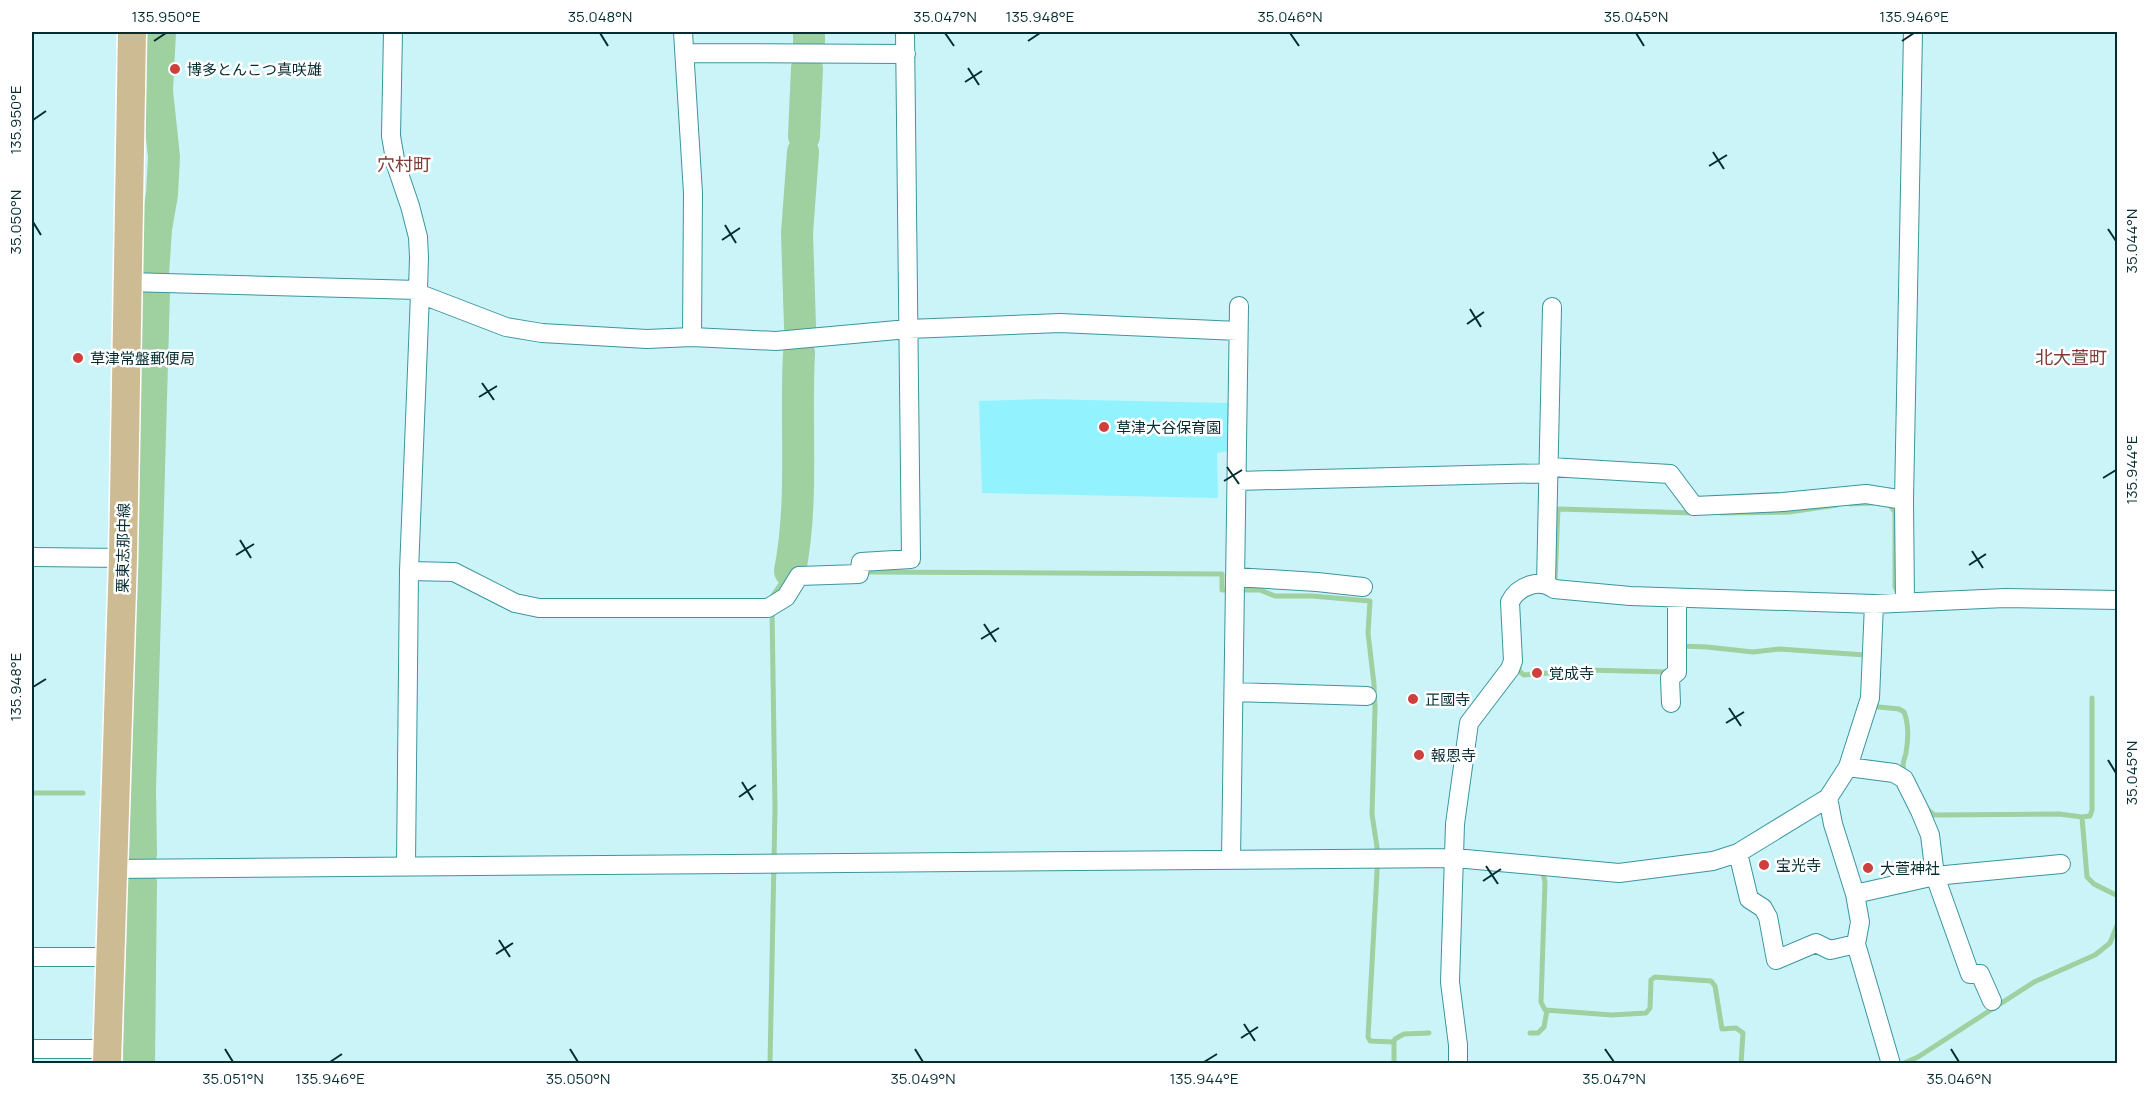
<svg xmlns="http://www.w3.org/2000/svg" width="2149" height="1095" font-family="Manrope,'Noto Sans JP',sans-serif">
  <style>
    .built { fill: #92f3ff }
    .lines { fill: none; stroke-linecap: round; stroke-linejoin: round }
    .stream { stroke: #9fd0a0; stroke-width: 5 }
    .river { stroke: #9fd0a0; stroke-width: 32 }
    .street-casing { stroke: #3b959f; stroke-width: 20 }
    .primary-casing { stroke: #fff; stroke-width: 31 }
    .street { stroke: #fff; stroke-width: 18 }
    .primary { stroke: #cdbb93; stroke-width: 28 }
    .ticks { fill: none; stroke: #052d31; stroke-width: 2 }
    .poi-dot { fill: #ce3f3e; stroke: #fff; stroke-width: 2 }
    .labels { text-anchor: middle; dominant-baseline: central; stroke-width: 5; stroke-linejoin: round; paint-order: stroke }
    .poi-label { font-size: 15px; fill: #052d31; stroke: #fff; text-anchor: start }
    .street-label { font-size: 15px; fill: #052d31; stroke: #fff }
    .quarter-label { font-size: 18px; fill: #813935; stroke: #fff }
    .neatline { fill: none; stroke: #052d31; stroke-width: 2 }
    .ticks-label { font-size: 15px; text-anchor: middle; fill: #052d31 }
  </style>
  <rect width="100%" height="100%" fill="#cbf4f9"/>
  <path class="built" d="M1043,399L1228,403V451L1217,453L1218,498L982,493L979,401Z"/>
  <g class="lines">
    <path class="stream" d="M1850,504L1873,503
      M1886,504H1889L1895,512V587L1897,591L1900,592
      M1721,513L1789,512L1837,505
      M863,572L1222,574V590H1260L1275,596H1312L1370,601L1368,633L1374,684L1375,709L1372,814L1378,854L1368,1037L1370,1041L1394,1042V1064
      M1553,585L1555,581L1558,509L1694,513
      M772,597L790,571H797
      M1681,646L1707,647L1753,652L1779,649L1865,655L1866,658
      M1519,664V671L1524,675L1585,670L1669,672
      M2092,698V810L2090,816L2082,817L2087,877L2094,884L2118,896
      M1869,706L1899,709L1904,712C1909,724 1908,741 1906,753C1904,761 1901,765 1905,773
      M32,793H83
      M1927,809L1934,815L2059,814L2082,817
      M1543,873L1545,882L1541,1002L1545,1010L1612,1015L1646,1013L1650,1008L1651,980L1655,977L1711,981L1715,986L1722,1029L1736,1028L1743,1033L1741,1064
      M1530,1033H1538L1544,1027L1547,1010
      M1394,1042L1395,1039L1404,1034L1429,1033
      M770,1064L775,809L772,609
      M1902,1064L1918,1057L2034,982L2095,955L2110,943L2118,923"/>
    <path class="river" d="M809,42V32
      M804,136L807,68
      M153,274L156,229L162,194L164,157L157,91L160,32
      M800,327L797,233L803,152
      M790,571C804,499 795,426 799,353
      M141,854L140,790L154,292
      M139,1064L141,883"/>
    <g class="street-casing">
      <path id="street" d="M393,32L391,136L396,165L410,206L418,237L419,257L418,290
        M683,32L693,193L692,337
        M685,53L906,54
        M127,282L418,290L420,294L506,327L542,333L647,339L692,337L776,341L908,329L1060,323L1238,331
        M1550,467L1670,474L1694,506L1783,502L1866,494L1904,500
        M1237,481L1549,473
        M32,557L123,558
        M409,571L454,572L515,603L539,608H768L786,597L799,576L859,574L861,562L911,559L905,32
        M1235,577L1317,582L1363,587
        M1546,584L1552,307
        M1905,602L1904,500L1913,32
        M1234,692L1367,696
        M1671,703L1670,678L1677,672V598
        M1848,767L1894,773L1904,779L1920,811L1930,835L1935,876L1970,974H1980L1992,1001
        M1828,798L1833,824L1855,894L1860,922L1856,944L1891,1064
        M1738,853L1749,899L1763,908L1768,917L1776,960L1816,943L1830,950L1856,944
        M1231,860L1239,306
        M406,865L409,571L420,294
        M113,869L1455,858L1619,873L1713,861L1738,853L1828,798L1848,767L1870,698L1874,604
        M1855,894L1935,876L2061,864
        M32,957H112
        M32,1049H108
        M1458,1064V1045L1450,982L1455,824L1469,723L1510,669L1513,661L1510,602C1518,586 1539,578 1554,589L1630,596L1874,604L2005,598L2118,600"/>
    </g>
    <g class="primary-casing">
      <path id="primary" d="M107,1064L123,558L132,32"/>
    </g>
    <use href="#street" class="street"/>
    <use href="#primary" class="primary"/>
  </g>
  <path class="ticks" d="M600,33L608,46M945,33L954,46M1290,33L1299,46M1636,33L1644,46M154,41L166,33M1028,41L1040,33M1902,41L1914,33M968,68L979,85M965,82L982,71M33,120L46,111M1713,152L1724,169M1709,166L1727,155M33,222L41,235M725,225L736,243M2108,229L2116,241M722,240L740,228M1470,309L1481,327M1467,324L1484,312M482,383L494,400M479,397L497,386M1227,467L1239,484M2103,478L2116,470M1224,481L1242,470M240,540L251,558M1972,551L1983,568M236,555L254,544M1969,565L1986,554M984,624L996,642M981,639L999,628M33,687L46,679M1729,708L1741,726M1726,723L1744,712M2108,760L2116,773M742,782L753,800M739,797L756,785M1486,866L1498,884M1483,881L1501,869M499,940L510,957M496,954L513,943M1244,1024L1255,1041M1241,1038L1258,1027M225,1049L233,1062M570,1049L578,1062M915,1049L923,1062M1605,1049L1614,1062M1951,1049L1959,1062M330,1062L342,1054M1204,1062L1217,1054"/>
  <g class="poi-dot">
    <circle cx="175" cy="69" r="6"/>
    <circle cx="78" cy="358" r="6"/>
    <circle cx="1104" cy="427" r="6"/>
    <circle cx="1537" cy="673" r="6"/>
    <circle cx="1413" cy="699" r="6"/>
    <circle cx="1419" cy="755" r="6"/>
    <circle cx="1764" cy="865" r="6"/>
    <circle cx="1868" cy="868" r="6"/>
  </g>
  <g class="labels">
    <g class="poi-label">
      <text x="187" y="69">博多とんこつ真咲雄</text>
      <text x="90" y="358">草津常盤郵便局</text>
      <text x="1116" y="427">草津大谷保育園</text>
      <text x="1549" y="673">覚成寺</text>
      <text x="1425" y="699">正國寺</text>
      <text x="1431" y="755">報恩寺</text>
      <text x="1776" y="865">宝光寺</text>
      <text x="1880" y="868">大萱神社</text>
    </g>
    <g class="street-label">
      <text transform="translate(123 548) rotate(-89)">栗東志那中線</text>
    </g>
    <g class="quarter-label">
      <text x="404" y="164">穴村町</text>
      <text x="2071" y="357">北大萱町</text>
    </g>
  </g>
  <rect width="2149" height="1095" fill="none" stroke="#ffffff" stroke-width="66"/>
  <rect x="33" y="33" width="2083" height="1029" class="neatline"/>
  <g class="ticks-label">
    <text x="166" y="22">135.950°E</text>
    <text x="600" y="22">35.048°N</text>
    <text x="945" y="22">35.047°N</text>
    <text x="1040" y="22">135.948°E</text>
    <text x="1290" y="22">35.046°N</text>
    <text x="1636" y="22">35.045°N</text>
    <text x="1914" y="22">135.946°E</text>
    <text transform="translate(16 120) rotate(-90)" y="5">135.950°E</text>
    <text transform="translate(16 222) rotate(-90)" y="5">35.050°N</text>
    <text transform="translate(2132 241) rotate(-90)" y="5">35.044°N</text>
    <text transform="translate(2132 470) rotate(-90)" y="5">135.944°E</text>
    <text transform="translate(16 687) rotate(-90)" y="5">135.948°E</text>
    <text transform="translate(2132 773) rotate(-90)" y="5">35.045°N</text>
    <text x="233" y="1084">35.051°N</text>
    <text x="330" y="1084">135.946°E</text>
    <text x="578" y="1084">35.050°N</text>
    <text x="923" y="1084">35.049°N</text>
    <text x="1204" y="1084">135.944°E</text>
    <text x="1614" y="1084">35.047°N</text>
    <text x="1959" y="1084">35.046°N</text>
  </g>
</svg>
